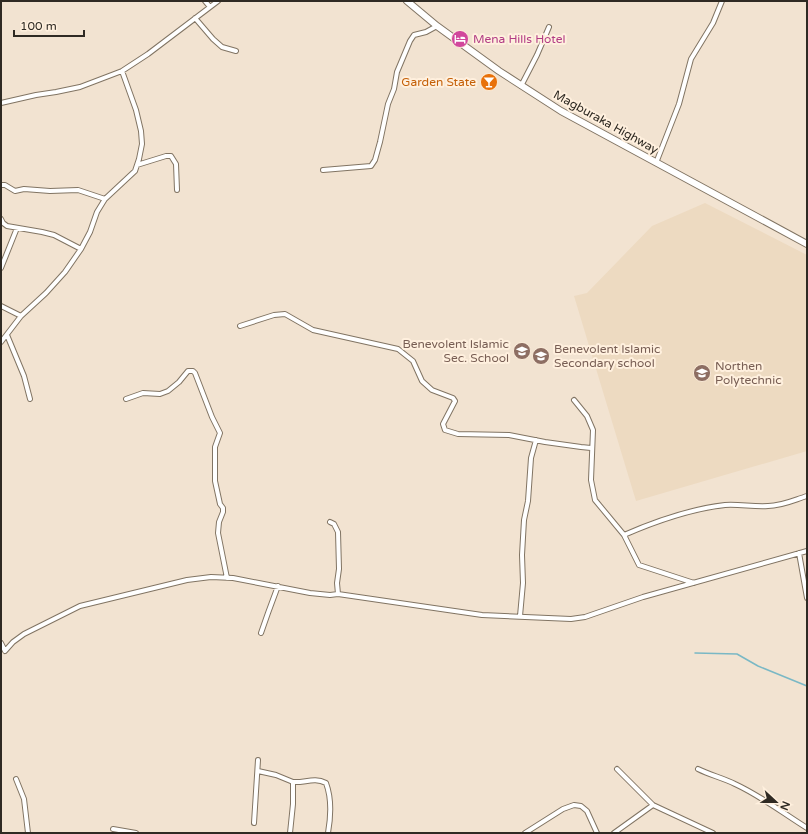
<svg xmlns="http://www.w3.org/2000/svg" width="808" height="834" font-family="'Varela Round',sans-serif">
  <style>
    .built { fill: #eddac1 }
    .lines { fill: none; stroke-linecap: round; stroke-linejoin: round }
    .stream { stroke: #7ab8c5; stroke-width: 1.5 }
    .minor-casing { stroke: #817463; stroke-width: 6 }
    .primary-casing { stroke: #817463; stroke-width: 8 }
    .minor { stroke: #fff; stroke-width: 4 }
    .primary { stroke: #fff; stroke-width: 6 }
    .labels { text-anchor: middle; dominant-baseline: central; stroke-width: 4; stroke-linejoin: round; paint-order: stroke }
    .hotel-label { font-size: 12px; fill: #b23c85; stroke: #fff0de; text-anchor: start }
    .food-label { font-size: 12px; fill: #c56008; stroke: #fff0de; text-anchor: end }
    .street-label { font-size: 12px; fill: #2f2a23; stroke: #fff0de }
    .education-label { font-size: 12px; fill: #785e54; stroke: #fff0de; text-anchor: start }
  </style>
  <rect width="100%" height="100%" fill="#f2e3d1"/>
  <path class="built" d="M705,203L807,255V451L636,501L574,296L587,293L652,226Z"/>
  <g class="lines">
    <path class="stream" d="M695,653L737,654L758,666L807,686"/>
    <g class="minor-casing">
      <path id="minor" d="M205,1L210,7
        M195,18L213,39L222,47L236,51
        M521,86L537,55L549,27
        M1,103L36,95L56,92L80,87L122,71L148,54L218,1
        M656,163L679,104L691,59L713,23L722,1
        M137,165L166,156H171L176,164L177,190
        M323,170L371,166L375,160L380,142L388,104L394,89L397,72L410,41L414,35L426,32L437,26
        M1,185H5L15,191L24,189L50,191L78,190L105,199
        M1,219L3,223L7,226L42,232L54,235L81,249
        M1,268L17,228
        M1,306L21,316
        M240,326L274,315L285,314L313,330L398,349L413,361L422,381L432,390L453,398L455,401L443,424L445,430L458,434L509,435L545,442L581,447L591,448
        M7,335L24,376L30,399
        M1,342L21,316L46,293L65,272L81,249L90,232L97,212L105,199L135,171L139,159L142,144L141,131L136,110L122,71
        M126,399L143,393L160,394L168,391L179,382L188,371H193L195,373L212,417L220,433L215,447V481L220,504L223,508V512L219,522L218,533L227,578
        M574,400L587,416L593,430L591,480L595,500L624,535L639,565L694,583
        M330,522L334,524L338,532L339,569L337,583L338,594
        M624,535C656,521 690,509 725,505C739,504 754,507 768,506C782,506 794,500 807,496
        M799,553L807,598
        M520,616L523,583L522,555L524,520L528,501L531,458L536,440
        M261,633L268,613L278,586
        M1,643L5,651L13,642L24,634L80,606L187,580L211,577L233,578L310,593L330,595L338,594L482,615L571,619L585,617L643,597L807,551
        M617,769L653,805L713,833
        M698,769C710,775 723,778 735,784C761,796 783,813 807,828
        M258,771L276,775L293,782
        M16,779L24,799L28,833
        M254,823L258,760
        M113,829L136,833
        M290,833L293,804V782C305,783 314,777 326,783C332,799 331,816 328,833
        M525,833L563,809L574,805L581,806L587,811L597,833
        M614,833L653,805"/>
    </g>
    <g class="primary-casing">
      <path id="primary" d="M407,1L437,26L499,71L561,111L807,244"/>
    </g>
    <use href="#minor" class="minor"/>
    <use href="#primary" class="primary"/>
  </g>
  <defs>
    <g id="hotel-disc" transform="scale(0.9)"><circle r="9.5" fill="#d1479c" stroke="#fff0de"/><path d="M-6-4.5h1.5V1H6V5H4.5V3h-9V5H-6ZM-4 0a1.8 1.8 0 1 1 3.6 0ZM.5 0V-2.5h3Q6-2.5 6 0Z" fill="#fff"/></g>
    <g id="bar-disc" transform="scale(0.9)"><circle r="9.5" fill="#e8710a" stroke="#fff0de"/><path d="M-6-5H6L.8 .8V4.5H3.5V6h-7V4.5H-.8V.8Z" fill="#fff"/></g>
    <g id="school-disc" transform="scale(0.9)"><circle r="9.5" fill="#8d6e63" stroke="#fff0de"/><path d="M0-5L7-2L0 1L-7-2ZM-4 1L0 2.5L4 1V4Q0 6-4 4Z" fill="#fff"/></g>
  </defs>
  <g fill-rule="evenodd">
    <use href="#hotel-disc" x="460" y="39"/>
    <use href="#bar-disc" x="489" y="82"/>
    <use href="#school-disc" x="522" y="351"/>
    <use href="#school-disc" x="541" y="356"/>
    <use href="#school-disc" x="702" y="373"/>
  </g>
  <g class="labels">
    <g class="hotel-label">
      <text x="473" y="39">Mena Hills Hotel</text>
    </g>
    <g class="food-label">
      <text x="476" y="82">Garden State</text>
    </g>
    <g class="street-label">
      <text transform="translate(606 122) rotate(29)">Magburaka Highway</text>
    </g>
    <g class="education-label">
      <text x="509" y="344" text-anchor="end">Benevolent Islamic<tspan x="509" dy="14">Sec. School</tspan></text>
      <text x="554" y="349">Benevolent Islamic<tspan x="554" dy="14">Secondary school</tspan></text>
      <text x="715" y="366">Northen<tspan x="715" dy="14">Polytechnic</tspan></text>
    </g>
  </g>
  <rect width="808" height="834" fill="none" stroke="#2f2a23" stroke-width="4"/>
  <g transform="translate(776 802) rotate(112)" stroke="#fff0de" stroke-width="3" paint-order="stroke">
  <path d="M0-3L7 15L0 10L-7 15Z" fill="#2f2a23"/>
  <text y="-6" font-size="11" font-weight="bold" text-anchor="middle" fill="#2f2a23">N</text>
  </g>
  <path d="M14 30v6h70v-6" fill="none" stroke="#2f2a23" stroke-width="2"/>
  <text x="20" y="30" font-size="12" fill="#2f2a23" stroke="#fff0de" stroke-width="3" paint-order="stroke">100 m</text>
</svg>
